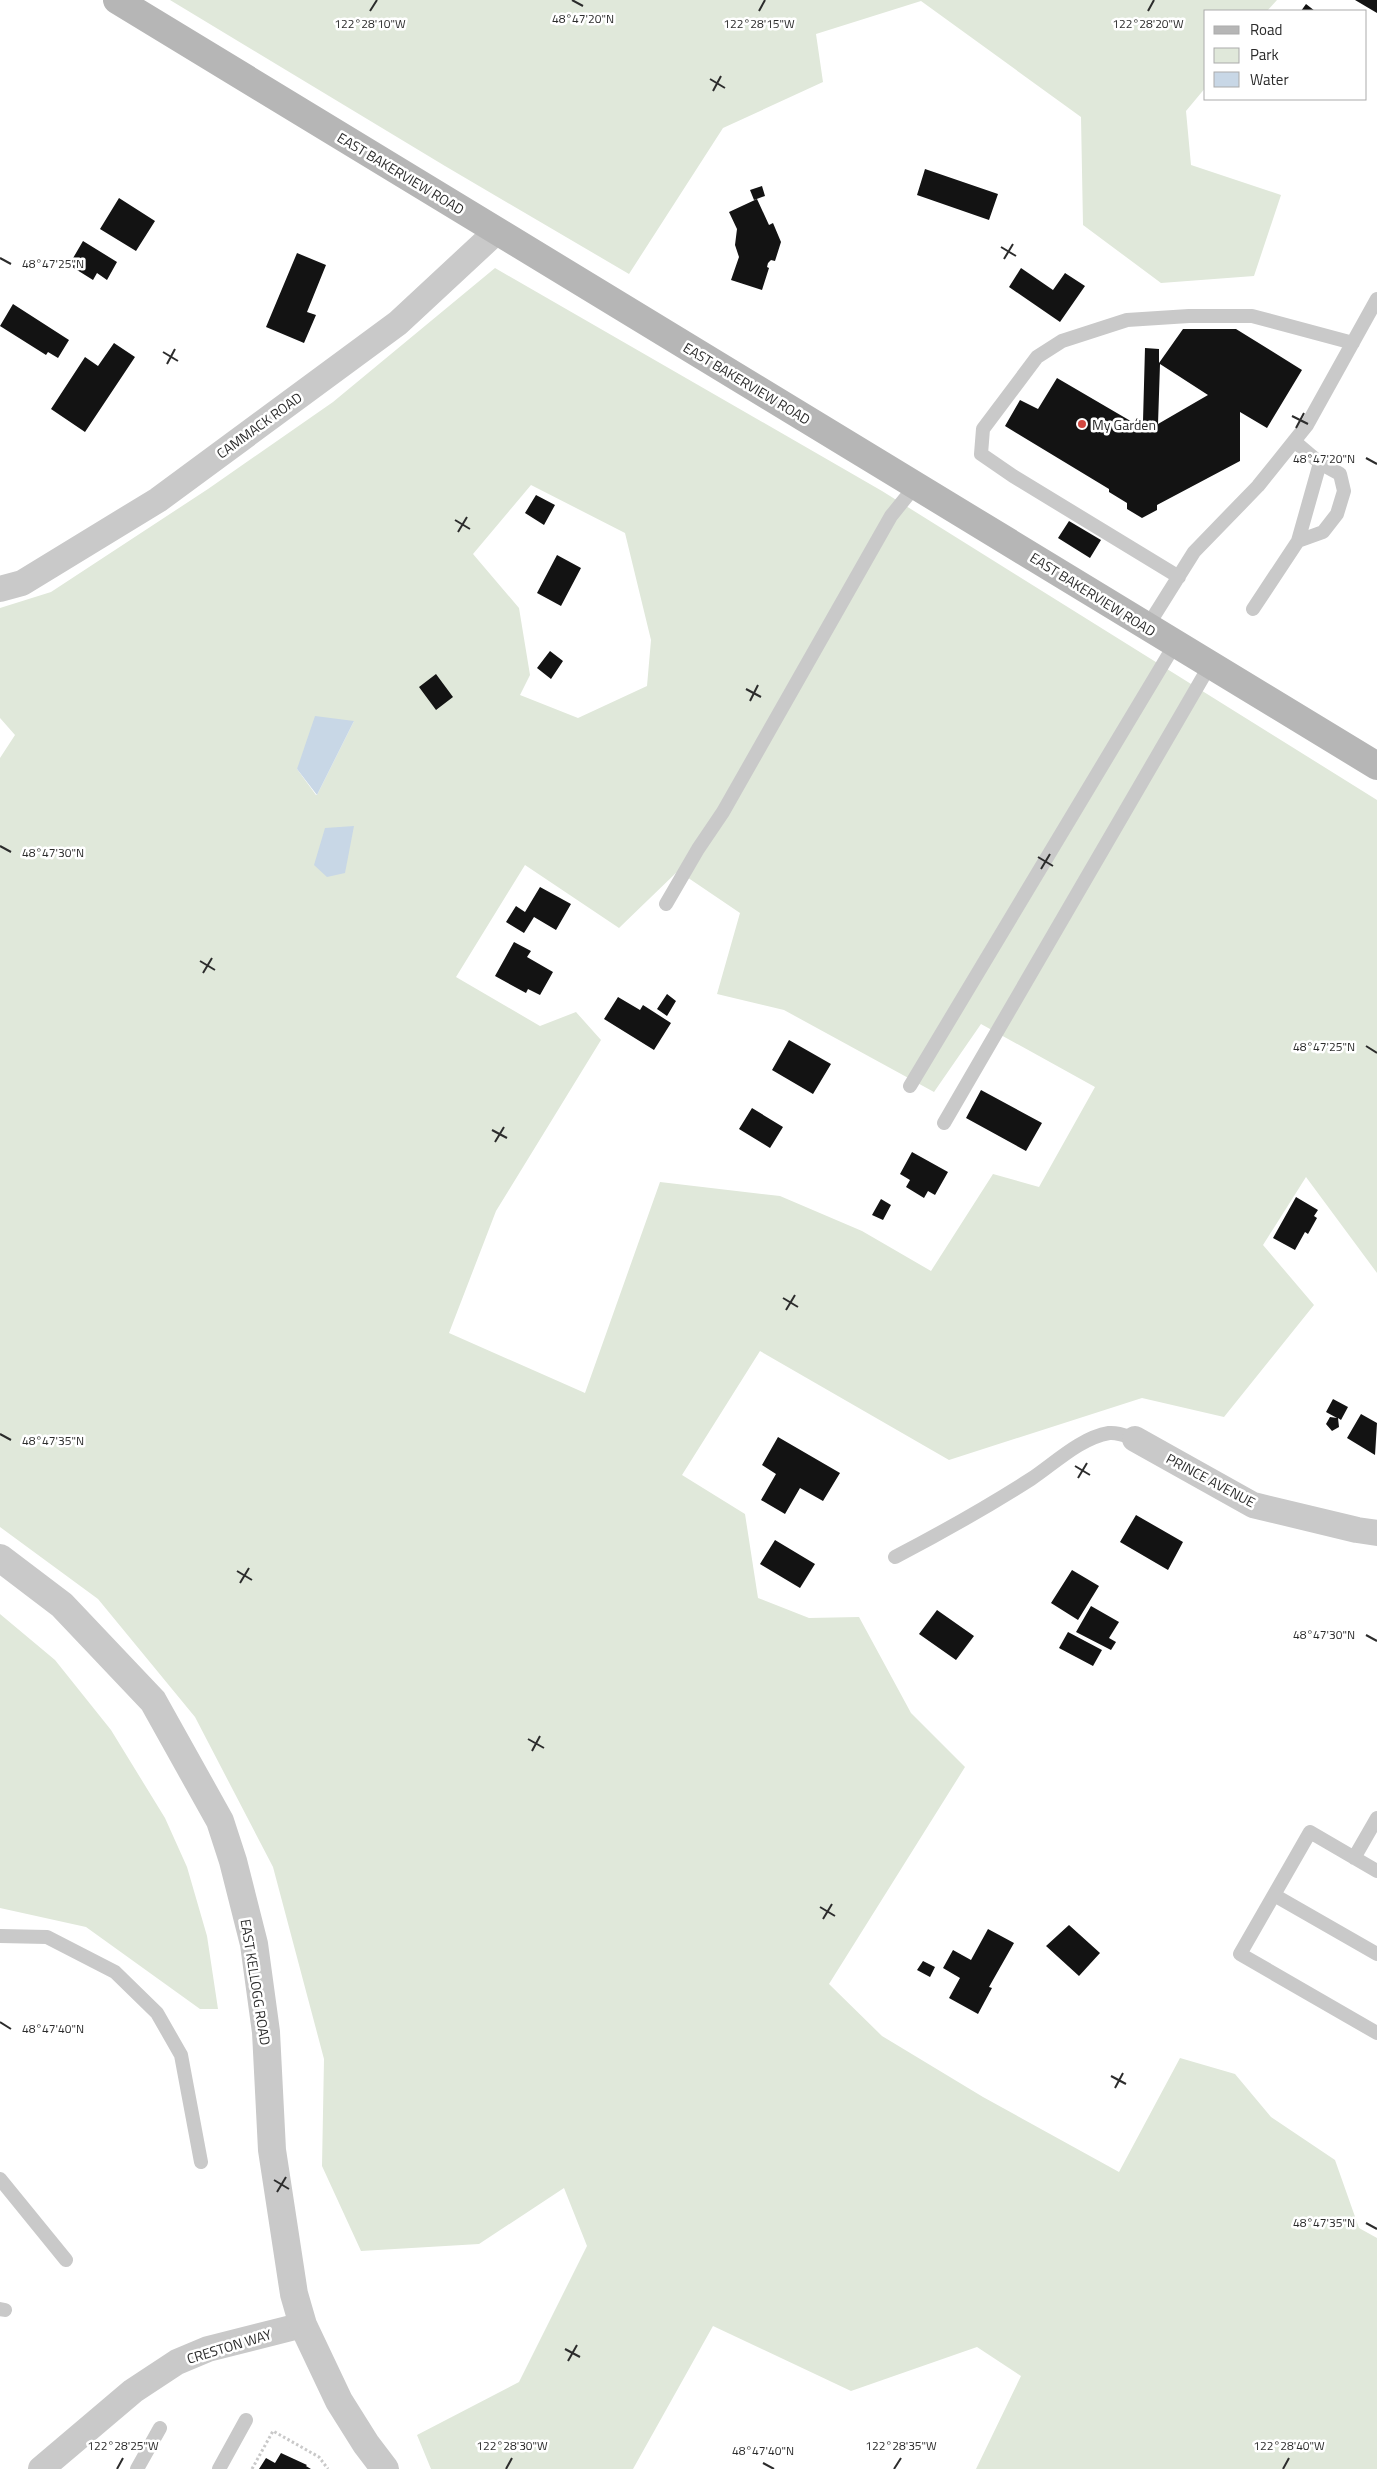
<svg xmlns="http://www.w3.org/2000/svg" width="1377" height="2469" font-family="'Titillium Web',sans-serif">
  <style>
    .green { fill: #e0e8da; fill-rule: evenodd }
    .water { fill: #c8d7e6 }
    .building { fill: #131313; fill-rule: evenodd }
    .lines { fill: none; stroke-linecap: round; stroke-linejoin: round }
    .path { stroke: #c9c9c9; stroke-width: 3; stroke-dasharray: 2.5 2.5; stroke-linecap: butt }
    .service { stroke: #c9c9c9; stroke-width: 14 }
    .minor { stroke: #c9c9c9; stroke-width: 26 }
    .tertiary { stroke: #c9c9c9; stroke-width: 28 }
    .secondary { stroke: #b6b6b6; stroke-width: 28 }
    .ticks { fill: none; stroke: #2c2c2c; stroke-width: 2 }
    .poi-dot { fill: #d04740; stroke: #fff; stroke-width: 2 }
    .labels { text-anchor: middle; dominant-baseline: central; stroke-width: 5; stroke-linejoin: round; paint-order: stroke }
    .street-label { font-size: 14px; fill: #2c2c2c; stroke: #fff }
    .poi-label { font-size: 14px; fill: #2c2c2c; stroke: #fff; text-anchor: start }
    .ticks-label { font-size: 12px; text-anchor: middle; fill: #2c2c2c; stroke: #fff; stroke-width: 5; stroke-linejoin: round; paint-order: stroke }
  </style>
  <rect width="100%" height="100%" fill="#fff"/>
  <path class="green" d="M170,0H1277L1267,11H1206V87L1186,111L1191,165L1281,195L1254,276L1161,283L1083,225L1081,117L921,1L816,34L823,82L723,128L629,274L445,166Z
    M495,268L882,491L1377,800V1273L1306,1177L1263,1245L1314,1305L1224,1417L1142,1398L949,1460L760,1351L682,1475L745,1514L758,1598L809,1618L859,1617L911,1713L965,1767L829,1984L882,2036L983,2097L1119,2172L1180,2058L1235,2074L1271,2117L1335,2160L1359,2228L1377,2238V2469H976L1021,2376L977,2347L851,2391L713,2326L633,2469H431L417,2435L519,2382L587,2246L564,2188L479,2244L361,2251L322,2166L324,2059L273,1867L195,1717L98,1599L0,1527V758L15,735L0,718V608L51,592L208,489L333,402ZM531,485L625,533L651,640L647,686L578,718L520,695L530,675L519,608L473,554ZM354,721L317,795H316L297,769ZM525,865L619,928L678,871L740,913L717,994L784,1010L934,1092L981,1024L1095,1087L1039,1187L993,1174L931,1271L862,1231L780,1196L660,1182L585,1393L449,1333L496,1211L601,1040L576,1012L540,1026L456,977Z
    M0,1614L55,1660L111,1730L165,1818L187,1867L207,1936L218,2009H200L86,1927L0,1908Z"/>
  <path class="water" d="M315,716L354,721L317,795L297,769Z
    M354,826L345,873L327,877L314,865L325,828Z"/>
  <path class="building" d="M1355,0H1377V13Z
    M1306,4L1315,11H1301Z
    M925,169L998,194L989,220L917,195Z
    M762,186L765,196L754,200L750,190Z
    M119,198L155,221L136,251L100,229Z
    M757,199L769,225L773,223L781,242L775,261L771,260L768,263L767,267L769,268L762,290L731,280L739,257L735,245L737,229L729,212Z
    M83,241L117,262L107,280L97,273L93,280L69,265Z
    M297,253L326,265L307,312L316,315L304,343L266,327Z
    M1021,268L1053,290L1065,273L1085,286L1060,322L1009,287Z
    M13,304L69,340L58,358L48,352L46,355L0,326Z
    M1183,329H1236L1302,370L1267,428L1240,412V461L1157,505V510L1142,518L1127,509V503L1109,492V489L1005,426L1020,400L1038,409L1057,378L1134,423L1137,418L1143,421L1145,348L1159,349V363ZM1160,364L1208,395L1158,424Z
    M114,343L135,357L85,432L51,409L85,357L98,366Z
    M536,495L555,505L544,525L525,513Z
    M1069,521L1101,540L1090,558L1058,538Z
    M557,555L581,568L561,606L537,593Z
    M550,651L563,661L551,679L537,668Z
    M436,674L453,697L436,710L419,687Z
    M540,887L571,904L556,930L534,917L524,933L506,922L516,906L525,912Z
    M514,942L531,951L527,957L553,972L540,995L528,989L526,993L495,976Z
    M667,994L676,1001L667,1016L657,1009Z
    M618,997L640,1010L643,1005L671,1023L654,1050L604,1019Z
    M789,1040L831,1064L813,1094L772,1070Z
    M981,1090L1042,1123L1026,1151L966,1118Z
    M752,1108L783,1127L770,1148L739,1129Z
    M912,1152L948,1172L935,1195L928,1191L924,1198L906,1187L910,1180L900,1174Z
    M1296,1197L1318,1210L1314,1216L1317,1218L1308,1234L1305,1232L1295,1250L1273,1238Z
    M881,1199L891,1205L883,1220L872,1215Z
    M1333,1399L1348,1407L1341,1420L1338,1418L1339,1427L1332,1431L1326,1424L1330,1417L1337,1418L1326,1412Z
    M1361,1414L1377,1423L1375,1455L1347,1438Z
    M778,1437L840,1473L823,1501L800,1488L785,1514L761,1500L776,1474L762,1465Z
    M1136,1515L1183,1542L1168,1570L1120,1542Z
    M775,1540L815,1564L800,1588L760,1564Z
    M1072,1570L1099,1586L1078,1620L1051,1603Z
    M1091,1606L1119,1622L1109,1638L1116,1642L1111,1650L1076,1632Z
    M937,1610L974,1636L956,1660L919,1634Z
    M1068,1632L1102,1650L1093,1666L1059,1648Z
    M1069,1925L1100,1953L1079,1976L1046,1946Z
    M988,1929L1014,1943L989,1987L992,1988L978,2014L949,1998L960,1978L943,1968L953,1950L971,1960Z
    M923,1961L935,1967L930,1977L917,1970Z
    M281,2453L307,2465L306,2466L311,2469H259L266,2458L275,2463Z"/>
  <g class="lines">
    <path class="path" d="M252,2469L273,2431L319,2457L328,2469"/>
    <path class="service" d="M1298,541L1323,532L1337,514L1344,491L1340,474L1320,463
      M1179,577L1013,476L981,454L983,429L1037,357L1062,341L1127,320L1189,316H1252L1353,343
      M1253,609L1298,541L1320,463L1294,441
      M1147,627L1194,552L1258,486L1307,425L1377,299
      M666,904L698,849L723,812L891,516L916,485
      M910,1086L1175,644
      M944,1123L1210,665
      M895,1557C941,1533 987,1507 1031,1479C1055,1463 1080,1438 1109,1433C1119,1432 1126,1436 1135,1439
      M1354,1858L1377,1818
      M1377,1871L1310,1832L1240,1954L1377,2033
      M1274,1895L1377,1954
      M0,1936L47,1937L115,1972L157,2013L181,2055L201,2162
      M0,2179L66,2260
      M0,2309L5,2310
      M137,2469L160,2428
      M219,2469L246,2420"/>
    <path class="minor" d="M0,589L22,583L158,500L398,323L497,231
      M1135,1439L1253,1505L1357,1530L1377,1533
      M41,2469L133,2391L177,2362L208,2349L303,2325"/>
    <path class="tertiary" d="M0,1558L62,1605L153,1701L220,1821L233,1861L254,1944L266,2032L272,2150L294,2294L303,2325L339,2401L366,2444L385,2469"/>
    <path class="secondary" d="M117,0L1377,766"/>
  </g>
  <path class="ticks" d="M572,0L583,6M370,11L377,0M759,11L765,0M1148,11L1154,0M710,79L725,88M713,91L721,76M1001,247L1016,256M0,258L11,264M1004,259L1013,244M163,352L178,361M167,364L175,349M1292,416L1308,424M1296,428L1304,413M1366,458L1377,464M455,520L470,529M458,532L467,517M746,689L761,697M750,701L758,685M0,846L11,852M1038,857L1053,866M1041,869L1050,854M200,961L215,970M203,973L212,958M1366,1046L1377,1053M492,1130L507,1138M495,1142L504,1127M783,1298L798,1307M786,1310L795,1295M0,1434L11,1440M1075,1466L1090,1475M1078,1478L1087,1463M237,1571L252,1580M240,1583L249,1568M1366,1635L1377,1641M528,1739L544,1748M532,1751L540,1736M820,1907L835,1916M823,1919L832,1904M0,2022L11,2029M1111,2076L1126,2084M1115,2088L1123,2073M274,2180L289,2189M277,2192L286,2177M1366,2223L1377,2229M565,2349L580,2357M568,2361L577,2345M763,2463L774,2469M117,2469L123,2458M506,2469L512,2458M894,2469L901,2458M1283,2469L1289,2458"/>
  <circle class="poi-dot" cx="1082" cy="424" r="5"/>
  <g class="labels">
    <g class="street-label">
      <text transform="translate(401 173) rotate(31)">EAST BAKERVIEW ROAD</text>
      <text transform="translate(747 383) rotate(31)">EAST BAKERVIEW ROAD</text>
      <text transform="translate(259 425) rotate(-36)">CAMMACK ROAD</text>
      <text transform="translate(1093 594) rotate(32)">EAST BAKERVIEW ROAD</text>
      <text transform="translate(1211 1480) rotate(28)">PRINCE AVENUE</text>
      <text transform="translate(256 1982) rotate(81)">EAST KELLOGG ROAD</text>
      <text transform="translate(229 2346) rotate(-17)">CRESTON WAY</text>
    </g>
    <g class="poi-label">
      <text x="1092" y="424">My Garden</text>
    </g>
  </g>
  <g class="ticks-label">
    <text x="583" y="23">48°47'20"N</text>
    <text x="370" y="28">122°28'10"W</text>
    <text x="759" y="28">122°28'15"W</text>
    <text x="1148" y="28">122°28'20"W</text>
    <text x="53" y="268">48°47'25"N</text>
    <text x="1324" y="463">48°47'20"N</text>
    <text x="53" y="857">48°47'30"N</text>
    <text x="1324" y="1051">48°47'25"N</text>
    <text x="53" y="1445">48°47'35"N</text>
    <text x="1324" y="1639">48°47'30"N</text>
    <text x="53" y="2033">48°47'40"N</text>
    <text x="1324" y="2227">48°47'35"N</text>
    <text x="123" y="2450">122°28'25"W</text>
    <text x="512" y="2450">122°28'30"W</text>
    <text x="901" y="2450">122°28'35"W</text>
    <text x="1289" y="2450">122°28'40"W</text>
    <text x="763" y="2455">48°47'40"N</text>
  </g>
  <rect x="1204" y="10" width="162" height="90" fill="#ffffff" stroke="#ababab"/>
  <rect x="1214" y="26" width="25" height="8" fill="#b6b6b6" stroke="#ababab"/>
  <text x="1250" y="35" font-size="15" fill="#2c2c2c">Road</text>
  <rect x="1214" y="48" width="25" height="15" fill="#e0e8da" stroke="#ababab"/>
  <text x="1250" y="60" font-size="15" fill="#2c2c2c">Park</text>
  <rect x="1214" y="72" width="25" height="15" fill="#c8d7e6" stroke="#ababab"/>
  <text x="1250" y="85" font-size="15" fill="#2c2c2c">Water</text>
</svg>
